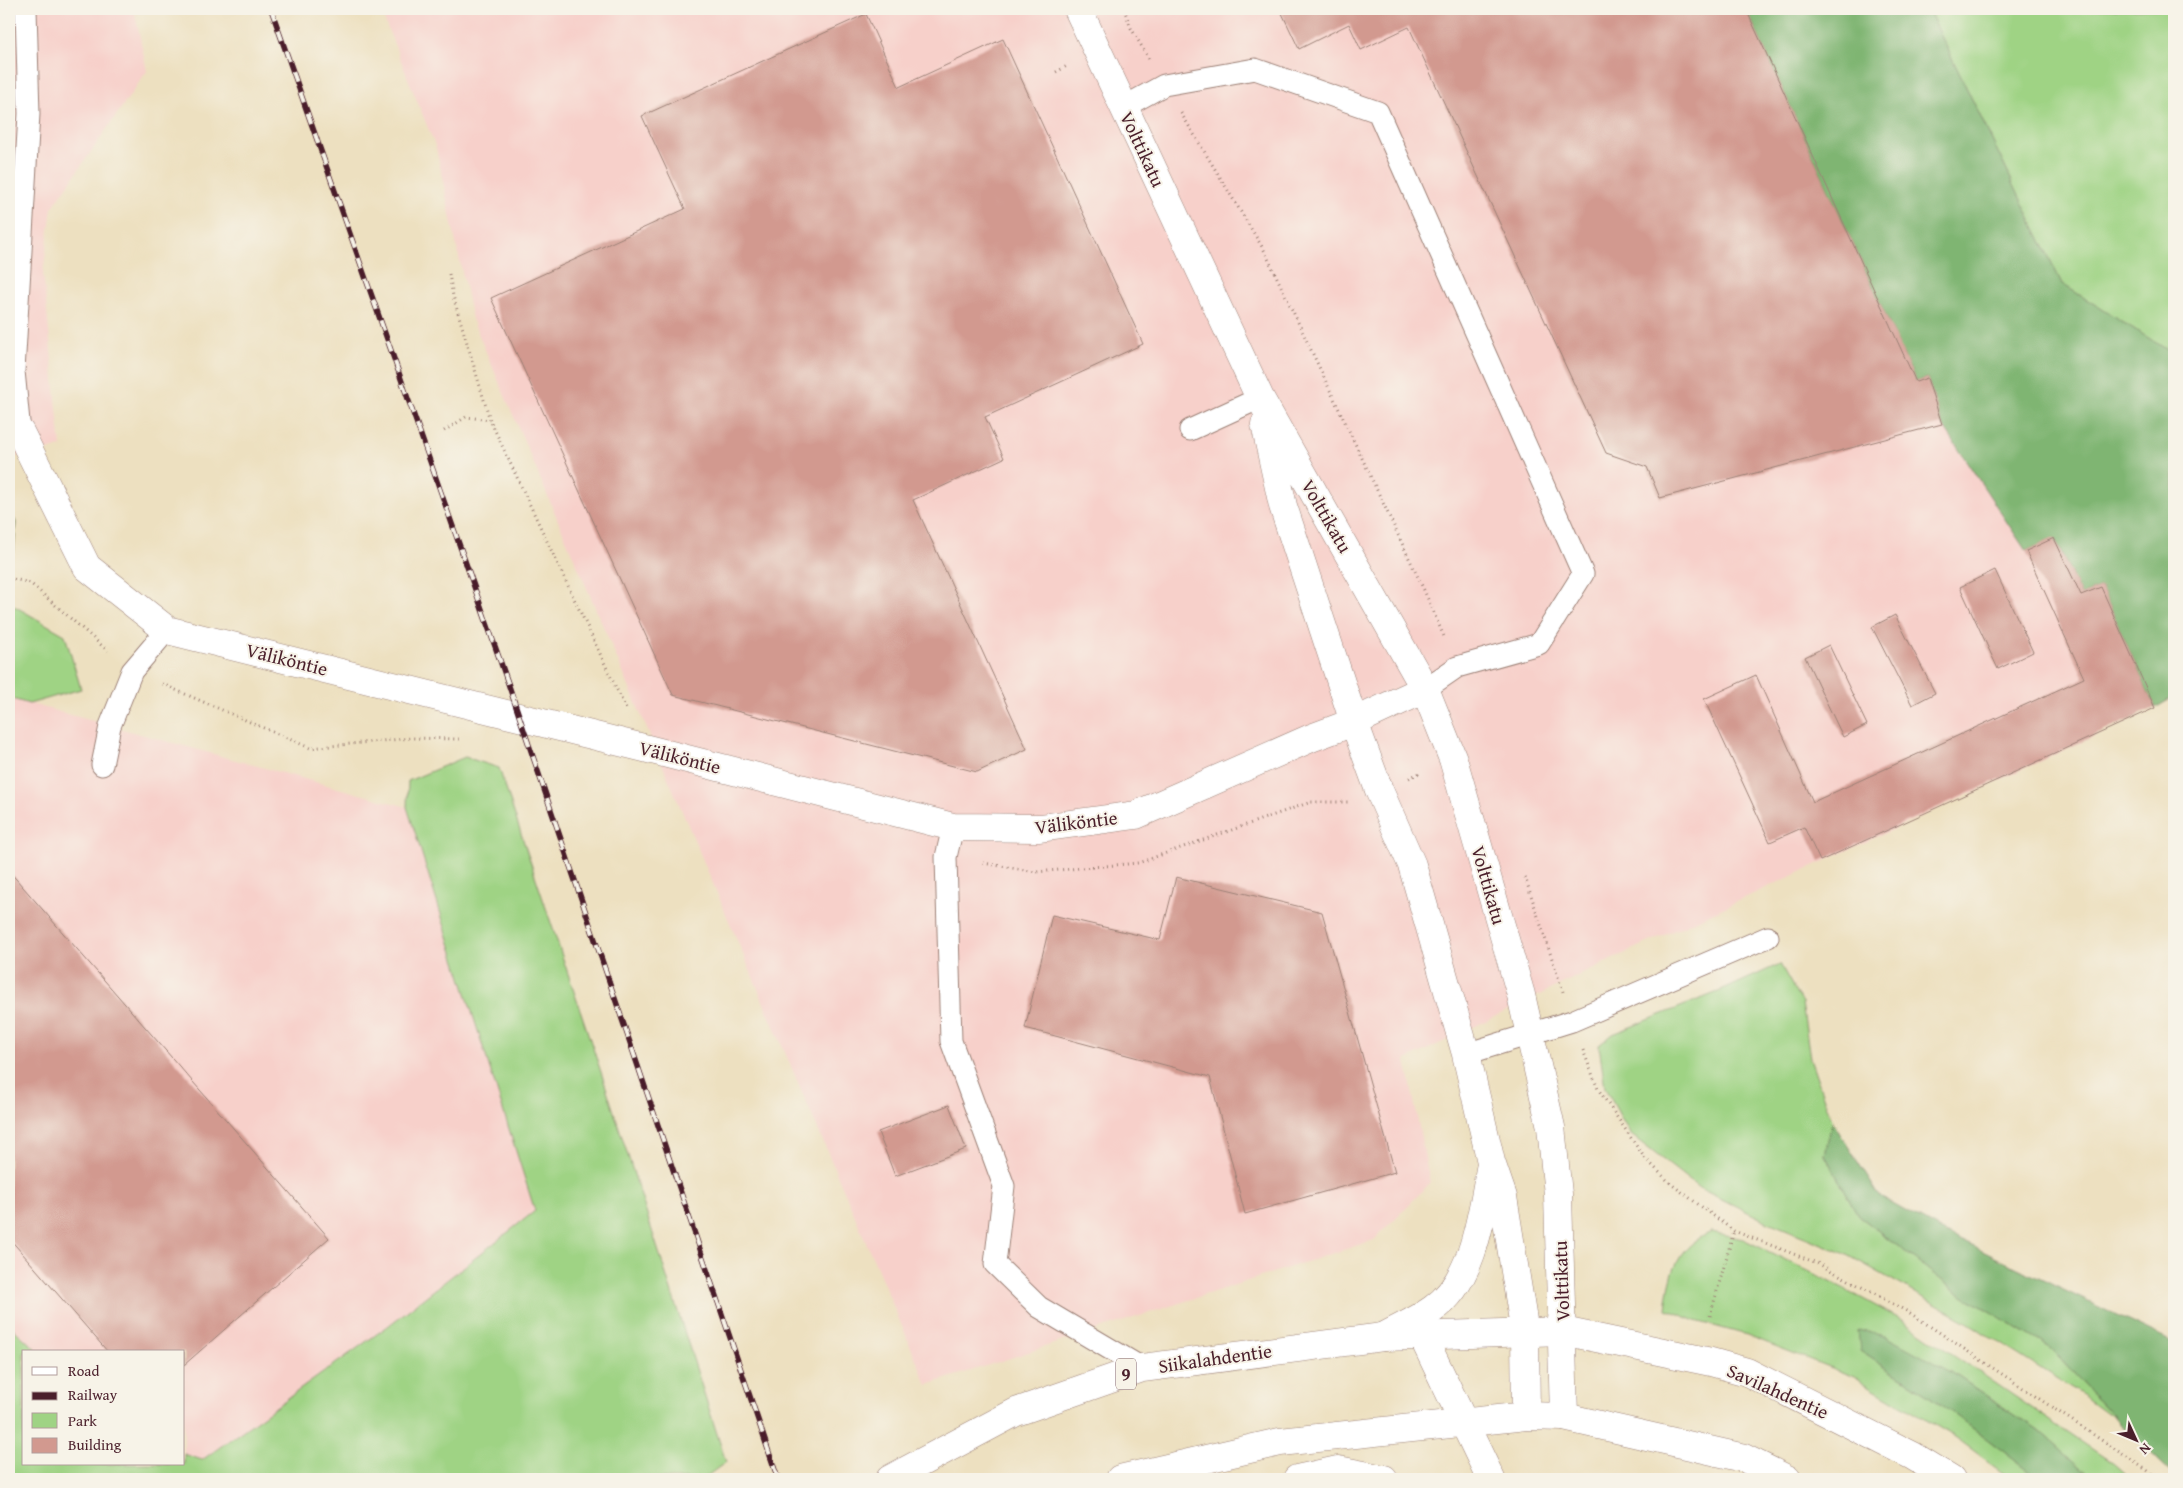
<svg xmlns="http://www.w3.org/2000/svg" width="2183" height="1488" font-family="'Gentium Book Plus',serif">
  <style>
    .built { fill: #f7d0ca }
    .green { fill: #9fd384; stroke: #747958 }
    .forest { fill: #7fb572; stroke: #646a4e }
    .building { fill: #d2998f }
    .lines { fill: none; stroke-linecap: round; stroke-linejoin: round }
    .service-casing { stroke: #9c8076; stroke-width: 23 }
    .minor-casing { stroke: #9c8076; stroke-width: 29 }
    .secondary-casing { stroke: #9c8076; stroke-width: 29 }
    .primary-casing { stroke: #9c8076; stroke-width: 29 }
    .path { stroke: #9c8076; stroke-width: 3; stroke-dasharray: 1 4; stroke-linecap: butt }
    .service { stroke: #fff; stroke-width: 21 }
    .minor { stroke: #fff; stroke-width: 28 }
    .secondary { stroke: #fff; stroke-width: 28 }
    .primary { stroke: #fff; stroke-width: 28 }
    .rail-casing { stroke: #4a1f2b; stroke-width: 5.5 }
    .rail { stroke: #f7f3e8; stroke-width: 4; stroke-dasharray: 11; stroke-linecap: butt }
    .labels { text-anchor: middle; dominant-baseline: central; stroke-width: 4; stroke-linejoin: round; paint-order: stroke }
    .shield { fill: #f7f3e8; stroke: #7e5f64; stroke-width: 1 }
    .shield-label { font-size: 18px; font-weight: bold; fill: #4a1f2b }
    .street-label { font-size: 19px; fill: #4a1f2b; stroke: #f7f3e8 }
  </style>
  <rect width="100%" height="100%" fill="#f7f3e8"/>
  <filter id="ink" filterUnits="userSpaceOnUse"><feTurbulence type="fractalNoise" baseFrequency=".02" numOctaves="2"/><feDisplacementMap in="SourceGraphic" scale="10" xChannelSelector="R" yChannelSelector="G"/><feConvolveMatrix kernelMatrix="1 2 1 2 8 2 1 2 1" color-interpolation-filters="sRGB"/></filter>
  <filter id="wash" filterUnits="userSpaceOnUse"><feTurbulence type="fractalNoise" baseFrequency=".0096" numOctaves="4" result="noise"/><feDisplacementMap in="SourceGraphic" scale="20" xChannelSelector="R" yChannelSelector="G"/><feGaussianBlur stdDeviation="1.12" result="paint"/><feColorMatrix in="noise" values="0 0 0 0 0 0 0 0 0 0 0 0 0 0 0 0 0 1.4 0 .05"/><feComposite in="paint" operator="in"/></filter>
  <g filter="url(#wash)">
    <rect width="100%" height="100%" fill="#ede0c0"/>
    <path class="built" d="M9,9H134L147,71L52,208L43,273L61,447L9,458Z
      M380,9H1835L2155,708L1617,957L1406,1060L1430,1183L1374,1240L927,1385L472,319L436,148Z
      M9,698L407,807L535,1211L264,1479L184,1454V1352H39L9,1325Z"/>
    <path class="green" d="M1928,9H2174V354L2062,284Z
      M9,603L65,635L81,689L29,704L9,698Z
      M465,757L499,768L607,1090L726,1462L703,1479H9V1325L39,1352H24V1464H184V1454L202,1460L388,1326L535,1211L407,807L408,781Z
      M1780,964L1802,1003L1810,1058L1832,1121L1825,1155L1858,1215L1953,1289L2052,1349L2116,1420L2078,1392L1967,1322L1846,1254L1766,1221L1699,1188L1630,1134L1605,1088L1599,1045L1613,1034L1723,990Z
      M1712,1232L1743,1239L1843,1288L1907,1323L2114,1464L2131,1479H2093L2043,1434L1951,1372L1860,1351L1930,1396L2040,1479H2012L1955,1437L1854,1377L1747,1335L1696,1321L1666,1309C1670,1273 1677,1246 1712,1232Z"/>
    <path class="forest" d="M1746,9H1928L2062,284L2174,354V697L2155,708L2101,587L2081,595L2055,538L2026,551L1942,424L1927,378L1916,382Z
      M9,510L16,522L14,552L9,551Z
      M1832,1121L1880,1197L1947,1234L2174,1343V1475L2116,1420L2052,1349L1953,1289L1858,1215L1825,1155Z
      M1858,1330L1885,1336L1951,1372L2043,1434L2093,1479H2040L1930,1396L1860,1351Z"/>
    <g id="blocks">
      <path class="building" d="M1280,9H1746L1916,382L1927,378L1942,424L1660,498L1647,467L1606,453L1409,27L1361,50L1349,24L1299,49Z
        M866,14L899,87L1003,39L1143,344L985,417L1004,458L913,500L1027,749L977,772L673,695L491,298L685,209L642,116Z
        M2054,538L2081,595L2101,587L2155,708L1820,861L1804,827L1770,842L1704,699L1756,675L1813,802L2084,678L2026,551Z
        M1995,570L2033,652L1998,669L1960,587Z
        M1895,615L1935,693L1912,705L1872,627Z
        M1829,645L1867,725L1843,737L1805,657Z
        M9,871L329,1238L184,1365V1352H108L9,1238Z
        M1176,877L1322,912L1395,1172L1245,1214L1210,1077L1025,1028L1052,915L1160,940Z
        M949,1105L966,1149L895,1176L878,1132Z"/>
    </g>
  </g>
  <g filter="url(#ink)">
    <use href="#blocks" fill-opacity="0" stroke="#9c8076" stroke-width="1"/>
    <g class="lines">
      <g class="service-casing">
        <path id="service" d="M1124,107L1164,85L1255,69L1378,112L1583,574L1539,644L1457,667L1425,689
          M1190,430L1260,398
          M9,433L20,432L14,371L29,114L26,9
          M102,765L110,726L132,671L167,630
          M953,827L946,857L951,1041L1004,1186L995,1264L1039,1307L1142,1368
          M1466,1054L1572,1021L1768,937"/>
      </g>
      <g class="minor-casing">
        <path id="minor" d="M20,432L87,567L167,630L644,748L953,827L1040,828L1136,815L1311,738L1354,722L1425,689
          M1422,1335L1491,1479
          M1297,1479L1338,1470L1384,1479"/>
      </g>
      <g class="secondary-casing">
        <path id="secondary" d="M1078,9L1260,398L1425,689L1453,759L1521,995L1551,1127L1558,1194L1564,1417
          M1265,424L1283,506L1354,722L1379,790L1412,865L1466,1054L1491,1162L1503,1197L1525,1333L1526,1416
          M1383,1337C1399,1328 1418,1320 1433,1309C1475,1280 1482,1211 1491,1164"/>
      </g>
      <g class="primary-casing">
        <path id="primary" d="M890,1479L1016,1412L1142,1368L1383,1337L1563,1331L1711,1362L1747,1372L1913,1456L1951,1479
          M1120,1479L1280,1442L1526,1416L1564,1417L1744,1458L1787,1479"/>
      </g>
      <path class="path" d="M1124,9L1131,28L1149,59
        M1056,72L1069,65
        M1181,113L1264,250L1424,590L1445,639
        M449,274L453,296L490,420L626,709
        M444,431L466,417L490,420
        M9,578L30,583L108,651
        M162,684L310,748L411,738L459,739
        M1409,778L1422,772
        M983,863L1036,872L1138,863L1311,802H1348
        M1525,877L1563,992
        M1583,1050L1598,1089L1644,1157L1671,1184L1734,1231L1817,1263L1910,1313L2148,1471L2155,1479
        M1710,1316L1734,1231"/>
      <use href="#service" class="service"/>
      <use href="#minor" class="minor"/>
      <use href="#secondary" class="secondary"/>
      <use href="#primary" class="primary"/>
      <g class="rail-casing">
        <path id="rail" d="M271,9L509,686L778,1479"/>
      </g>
      <use href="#rail" class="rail"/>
    </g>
  </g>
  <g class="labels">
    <rect class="shield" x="1116" y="1358.5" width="20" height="31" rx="4"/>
    <g class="shield-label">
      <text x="1126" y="1374">9</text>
    </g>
    <g class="street-label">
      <text transform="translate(1143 149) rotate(65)">Volttikatu</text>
      <text transform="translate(1327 516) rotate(60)">Volttikatu</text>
      <text transform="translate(287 659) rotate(14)">Väliköntie</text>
      <text transform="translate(680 757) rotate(14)">Väliköntie</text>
      <text transform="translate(1076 822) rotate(-7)">Väliköntie</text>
      <text transform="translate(1489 885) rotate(74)">Volttikatu</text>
      <text transform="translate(1561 1281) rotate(-92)">Volttikatu</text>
      <text transform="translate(1215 1358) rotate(-8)">Siikalahdentie</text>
      <text transform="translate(1778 1391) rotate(24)">Savilahdentie</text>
    </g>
  </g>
  <rect width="2183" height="1488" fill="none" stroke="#f7f3e8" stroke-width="30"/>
  <rect x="22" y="1350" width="162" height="115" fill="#f7f3e8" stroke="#b29e9c"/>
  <rect x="32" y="1367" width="25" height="8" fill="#ffffff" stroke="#b29e9c"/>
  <text x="68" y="1376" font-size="15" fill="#4a1f2b">Road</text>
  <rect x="32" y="1392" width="25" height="8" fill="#4a1f2b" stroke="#b29e9c"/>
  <text x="68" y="1400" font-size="15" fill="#4a1f2b">Railway</text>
  <rect x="32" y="1413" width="25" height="15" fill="#9fd384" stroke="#b29e9c"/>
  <text x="68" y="1426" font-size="15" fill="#4a1f2b">Park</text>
  <rect x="32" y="1438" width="25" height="15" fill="#d2998f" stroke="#b29e9c"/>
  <text x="68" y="1450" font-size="15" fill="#4a1f2b">Building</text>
  <g transform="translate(2136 1440) rotate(134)" stroke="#f7f3e8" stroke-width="4" paint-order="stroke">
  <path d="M0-4L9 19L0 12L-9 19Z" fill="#4a1f2b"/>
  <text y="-8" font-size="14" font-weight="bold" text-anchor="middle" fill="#4a1f2b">N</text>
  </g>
</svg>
